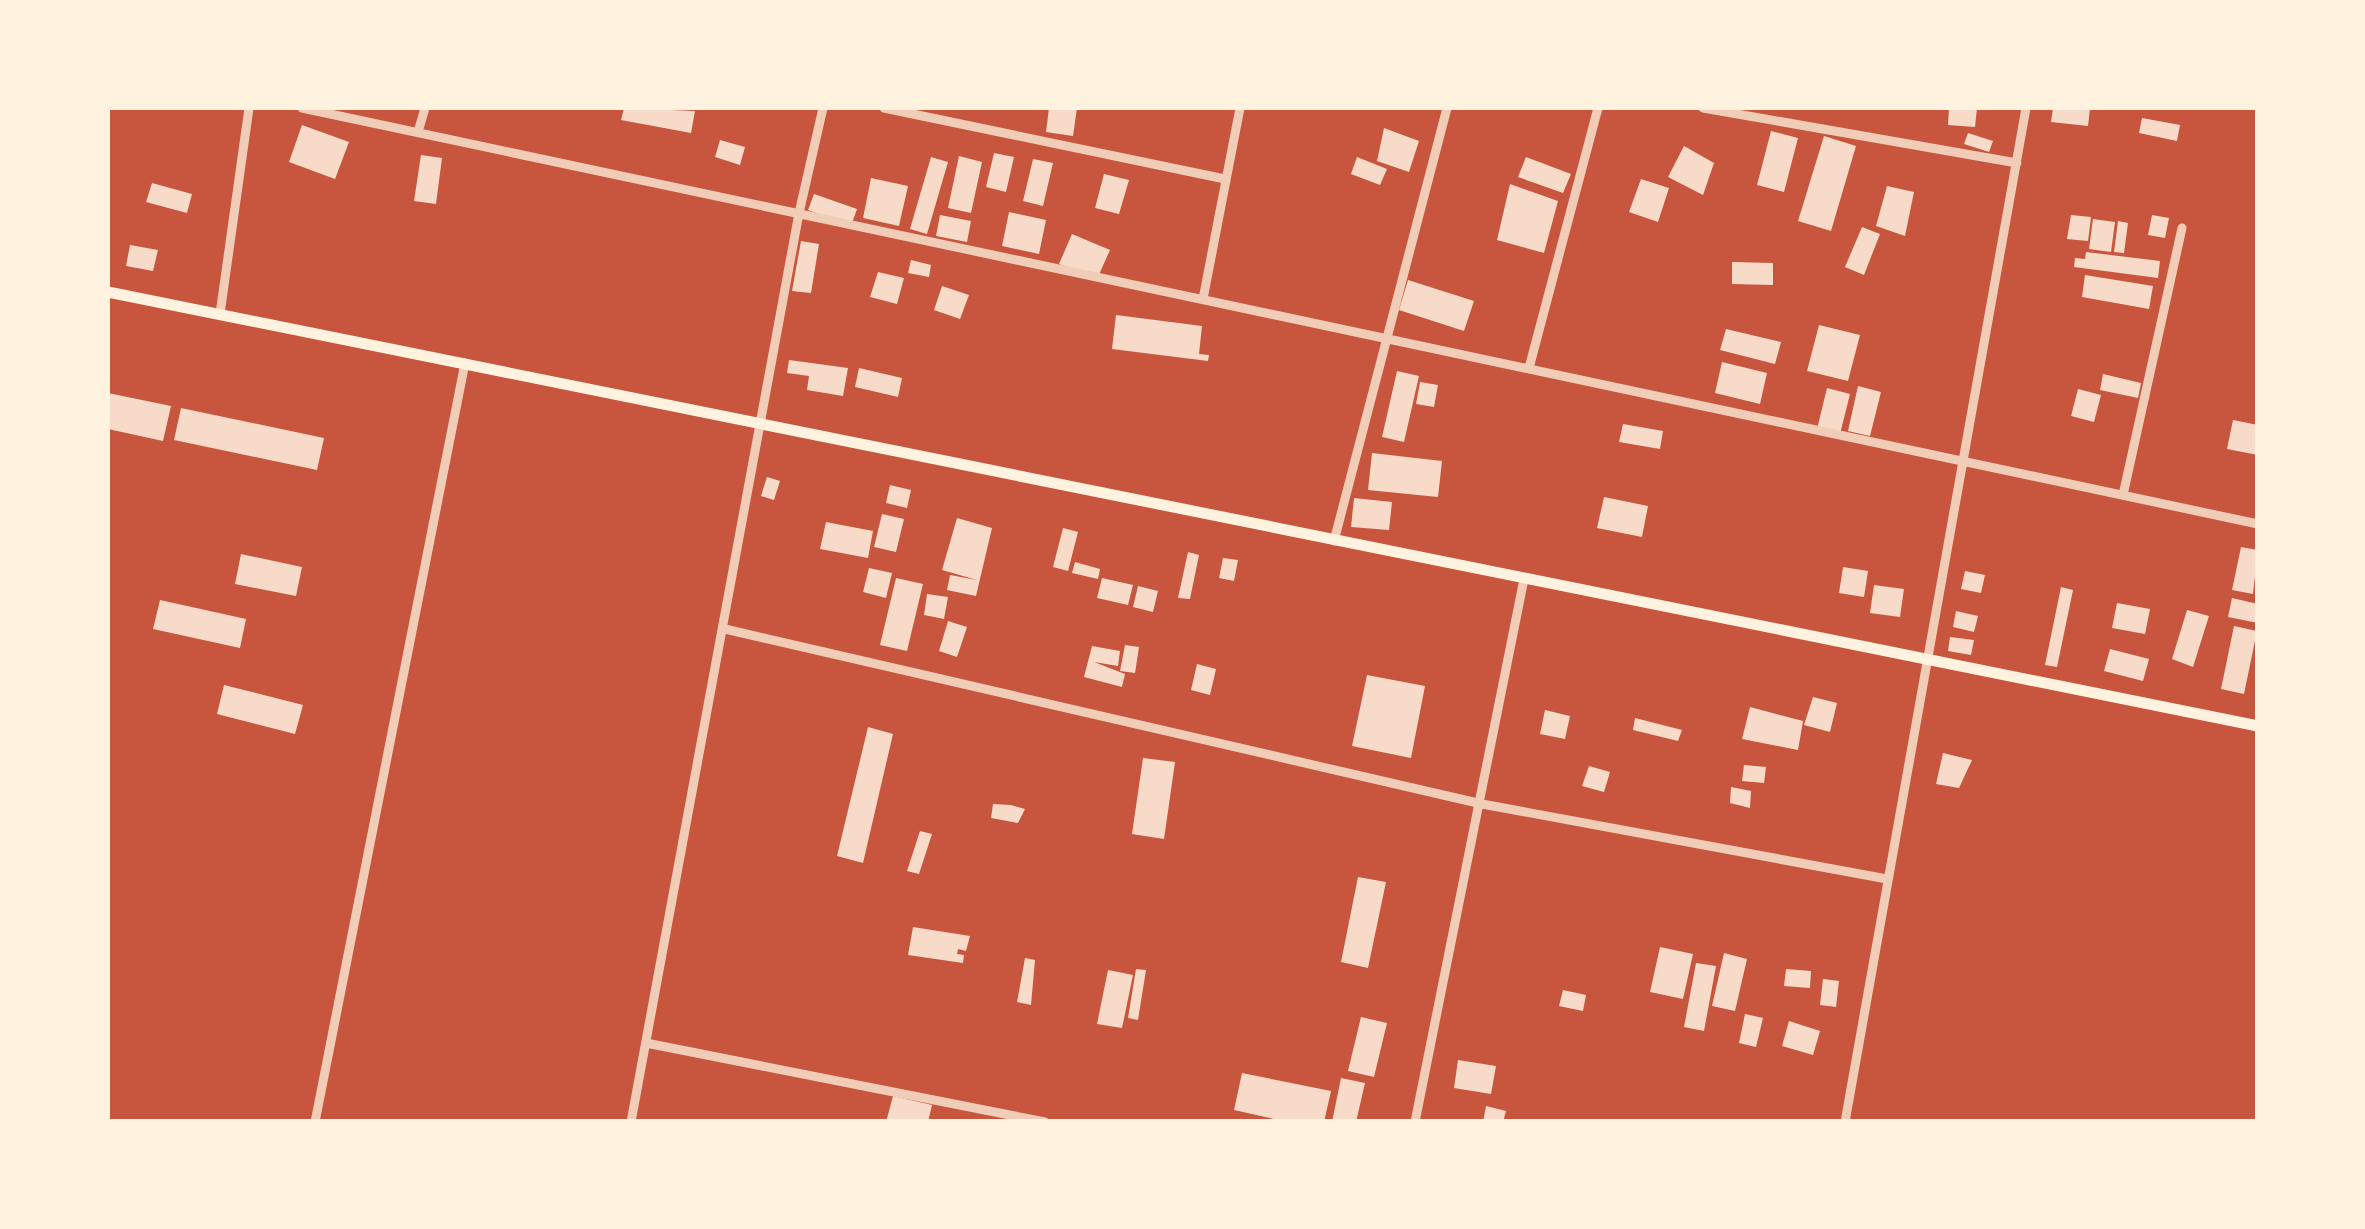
<svg xmlns="http://www.w3.org/2000/svg" width="2365" height="1229" font-family="Ubuntu,sans-serif">
  <style>
    .building { fill: #f7dbc8 }
    .lines { fill: none; stroke-linecap: round; stroke-linejoin: round }
    .minor { stroke: #f1ccb7; stroke-width: 9 }
    .secondary { stroke: #fff3e0; stroke-width: 11 }
  </style>
  <rect width="100%" height="100%" fill="#c8553d"/>
  <path class="building" d="M624,108L695,111L691,133L621,120Z
    M1049,108H1077L1073,136L1046,132Z
    M1949,108H1977L1975,127L1948,125Z
    M2053,108H2090L2088,126L2051,122Z
    M2142,118L2180,125L2177,141L2139,133Z
    M302,125L349,142L335,179L289,162Z
    M1384,128L1419,141L1409,172L1377,161Z
    M1771,131L1798,138L1784,192L1757,185Z
    M1968,133L1993,141L1989,152L1964,144Z
    M1824,136L1856,146L1831,231L1798,221Z
    M720,140L745,147L740,165L715,157Z
    M1684,146L1714,163L1703,195L1668,177Z
    M994,153L1014,157L1006,192L986,187Z
    M421,155L442,158L436,204L414,201Z
    M959,156L982,162L971,213L948,208Z
    M931,157L948,162L927,234L910,229Z
    M1357,157L1387,169L1380,185L1351,174Z
    M1526,157L1571,174L1563,193L1518,177Z
    M1033,159L1053,163L1043,206L1023,201Z
    M1104,174L1129,180L1119,214L1095,208Z
    M871,178L908,186L899,226L863,218Z
    M1641,179L1669,188L1658,222L1629,212Z
    M152,183L192,194L187,213L146,202Z
    M1510,184L1558,201L1544,253L1497,240Z
    M1887,186L1914,192L1905,236L1876,226Z
    M814,194L857,209L851,226L808,210Z
    M1009,212L1046,220L1039,254L1002,246Z
    M940,215L971,221L967,242L936,236Z
    M2071,215L2091,217L2088,241L2067,239Z
    M2152,215L2169,218L2165,238L2148,235Z
    M2093,219L2115,222L2111,252L2089,249Z
    M2118,221L2128,223L2124,253L2114,252Z
    M1862,227L1880,234L1864,275L1845,267Z
    M1072,234L1110,250L1097,279L1059,264Z
    M801,241L819,244L811,293L792,291Z
    M130,245L158,250L153,271L126,266Z
    M2086,252L2160,261L2158,278L2074,267L2075,258L2085,259Z
    M911,260L931,265L929,277L908,273Z
    M1732,262L1773,263V285L1732,284Z
    M878,272L904,278L897,304L870,297Z
    M2085,275L2153,286L2149,309L2082,297Z
    M1408,280L1474,301L1464,331L1399,310Z
    M942,286L969,295L960,319L934,310Z
    M1116,315L1202,326L1199,354L1209,355L1208,361L1112,349Z
    M1819,325L1860,335L1848,381L1807,371Z
    M1726,329L1781,342L1775,364L1720,350Z
    M789,360L848,368L843,396L807,390L809,376L787,373Z
    M1722,362L1767,373L1760,404L1715,393Z
    M859,368L902,378L898,397L855,387Z
    M1397,371L1419,376L1404,442L1382,437Z
    M2103,374L2141,383L2138,398L2100,390Z
    M1420,382L1438,385L1434,407L1416,404Z
    M1858,386L1881,392L1870,436L1848,431Z
    M1827,388L1850,394L1840,434L1817,429Z
    M2078,389L2101,395L2094,422L2071,416Z
    M108,393L171,406L163,441L108,429Z
    M181,408L324,438L317,470L174,440Z
    M2233,420L2258,425V455L2227,449Z
    M1623,424L1663,431L1660,449L1619,442Z
    M1372,453L1442,461L1438,497L1368,490Z
    M767,477L780,481L774,500L761,496Z
    M890,485L911,490L907,508L886,503Z
    M1604,497L1648,506L1642,537L1597,528Z
    M1354,498L1392,502L1389,530L1351,527Z
    M882,514L904,519L896,552L874,547Z
    M957,518L992,528L976,596L947,590L950,575L977,580L942,570Z
    M826,522L873,531L868,558L820,549Z
    M1063,528L1078,532L1068,571L1053,567Z
    M2241,547L2258,550L2253,594L2232,590Z
    M1188,552L1199,555L1190,599L1178,598Z
    M241,554L302,567L296,596L235,584Z
    M1223,558L1238,560L1234,581L1219,578Z
    M1075,562L1100,569L1098,579L1072,573Z
    M1843,567L1868,571L1864,597L1839,593Z
    M869,568L892,573L886,598L863,592Z
    M1965,571L1985,575L1981,593L1961,589Z
    M896,578L923,584L907,651L880,645Z
    M1102,578L1133,585L1128,605L1097,598Z
    M1874,585L1904,589L1900,617L1870,613Z
    M1138,586L1158,591L1153,612L1133,607Z
    M2061,587L2073,590L2057,667L2045,665Z
    M927,594L948,597L944,619L924,615Z
    M2232,598L2258,604V623L2228,617Z
    M160,600L246,619L240,648L153,629Z
    M2117,603L2150,609L2145,634L2112,628Z
    M2187,610L2209,616L2193,667L2172,659Z
    M1956,611L1978,616L1974,632L1953,627Z
    M948,621L967,627L957,657L939,651Z
    M2234,626L2257,631L2244,694L2221,689Z
    M1950,637L1974,640L1971,655L1948,651Z
    M1125,645L1139,647L1135,673L1120,671Z
    M1092,646L1120,651L1118,666L1094,662L1125,674L1122,687L1084,677Z
    M2110,649L2149,659L2143,681L2104,671Z
    M1197,664L1216,669L1210,695L1191,690Z
    M1367,675L1425,686L1411,758L1352,746Z
    M224,685L303,705L295,734L217,714Z
    M1813,697L1837,703L1830,732L1804,725Z
    M1750,707L1803,721L1798,750L1742,739Z
    M1545,710L1570,716L1565,739L1540,734Z
    M1635,718L1682,730L1678,741L1633,730Z
    M868,727L893,734L863,863L837,856Z
    M1943,753L1972,760L1959,788L1936,784Z
    M1143,758L1175,762L1164,839L1132,834Z
    M1744,765L1766,767L1764,783L1742,781Z
    M1589,766L1610,772L1604,792L1582,786Z
    M1731,787L1751,791L1750,808L1730,803Z
    M993,804L1011,805L1025,809L1018,823L991,818Z
    M920,831L932,834L919,874L907,871Z
    M1358,877L1386,882L1368,968L1341,962Z
    M913,927L970,936L966,951L958,949L957,954L964,955L963,963L908,955Z
    M1660,947L1693,954L1683,999L1650,992Z
    M1724,953L1747,959L1735,1011L1712,1006Z
    M1025,958L1035,960L1031,1005L1017,1002Z
    M1696,963L1716,966L1704,1031L1684,1027Z
    M1136,969L1146,970L1138,1020L1128,1018Z
    M1786,969L1811,971L1810,988L1784,986Z
    M1108,970L1133,975L1122,1028L1097,1024Z
    M1823,979L1839,981L1836,1007L1820,1005Z
    M1563,990L1586,995L1583,1011L1559,1006Z
    M1745,1014L1763,1018L1756,1047L1739,1043Z
    M1361,1017L1387,1023L1374,1077L1348,1071Z
    M1789,1021L1820,1031L1813,1055L1782,1046Z
    M1458,1060L1496,1066L1491,1094L1454,1088Z
    M1242,1073L1331,1091L1324,1122H1287L1234,1110Z
    M1341,1078L1365,1083L1356,1122H1332Z
    M893,1096L932,1105L928,1122H886Z
    M1486,1106L1506,1111L1503,1122H1483Z"/>
  <g class="lines">
    <path class="minor" d="M302,108L2258,524
      M884,108L1225,179
      M1703,108L2017,163
      M418,132L425,108
      M1203,299L1240,108
      M220,314L249,108
      M1529,368L1598,108
      M2123,495L2182,228
      M1334,541L1447,108
      M725,629L1482,804L1887,879
      M646,1043L1045,1122
      M315,1122L465,363
      M631,1122L799,213L823,108
      M1415,1122L1524,579
      M1845,1122L2026,108"/>
    <path class="secondary" d="M108,292L2258,726"/>
  </g>
  <rect width="2365" height="1229" fill="none" stroke="#fff3e0" stroke-width="220"/>
</svg>
